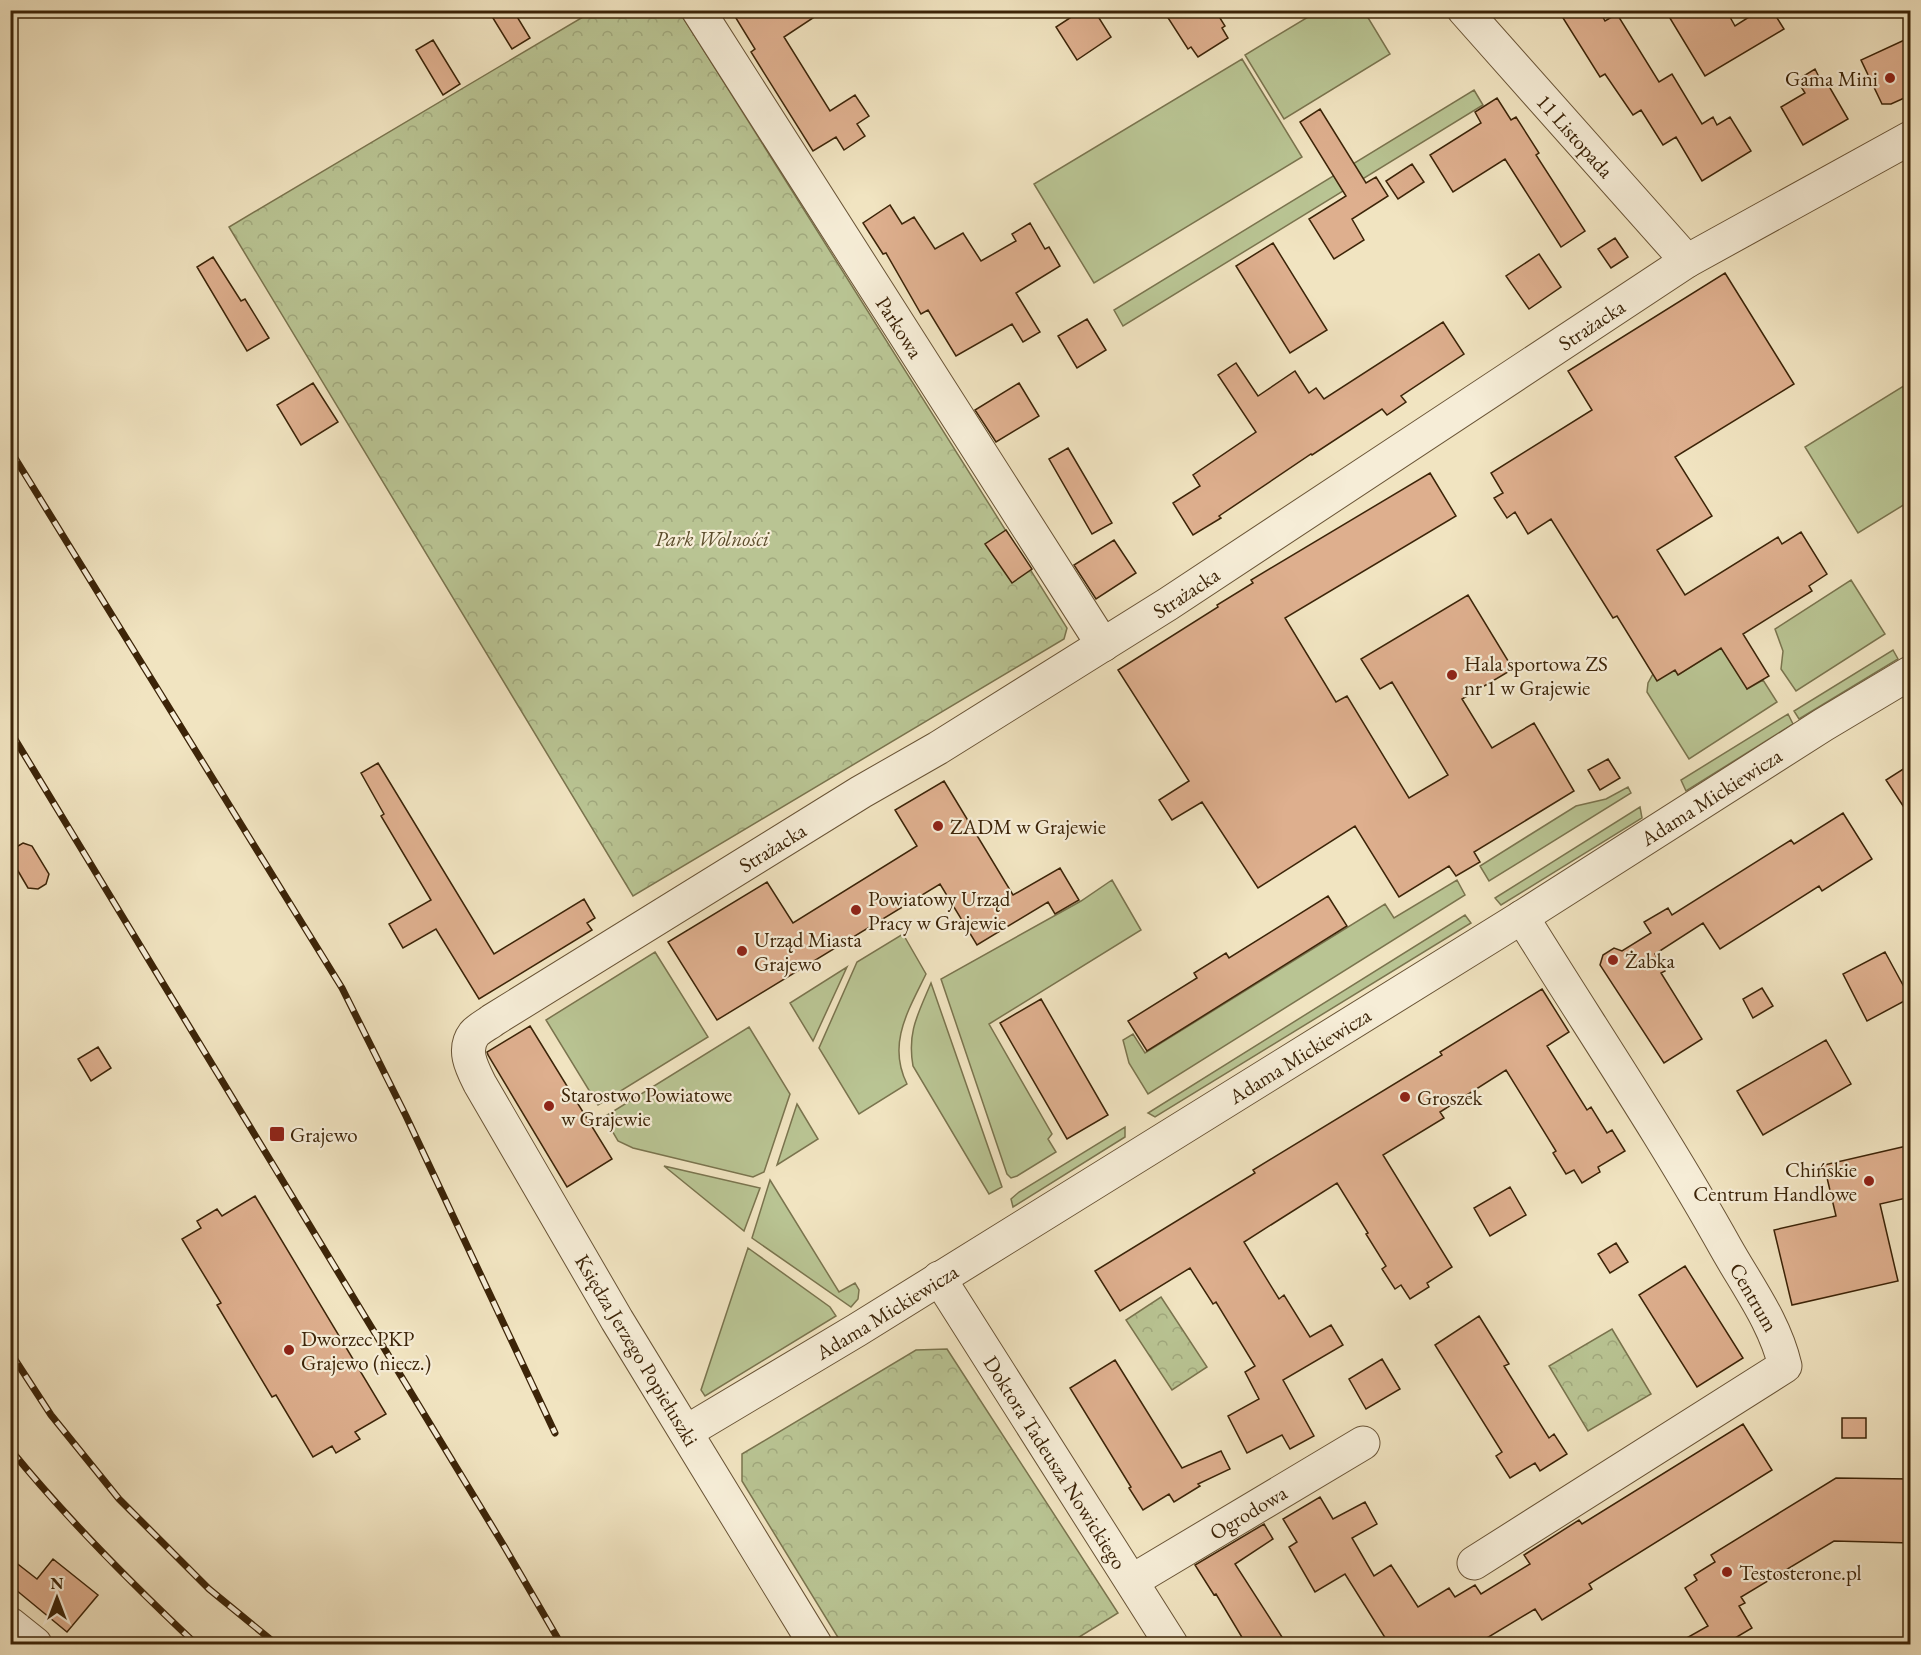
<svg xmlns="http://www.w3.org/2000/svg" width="1921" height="1655" font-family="'EB Garamond',serif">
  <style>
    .grass { fill: #b9c493; stroke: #7a744e; stroke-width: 1.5 }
    .park { fill: url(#park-crowns); stroke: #7a744e; stroke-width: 1.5 }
    .building { fill: #deaf8e; stroke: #3c2408; stroke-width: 1.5 }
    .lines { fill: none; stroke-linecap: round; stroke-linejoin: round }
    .minor-casing { stroke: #695436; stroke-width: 35 }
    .minor { stroke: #f6edd7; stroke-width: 33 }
    .rail-casing { stroke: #3c2408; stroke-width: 7 }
    .rail { stroke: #f6edd7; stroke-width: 4.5; stroke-dasharray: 14; stroke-linecap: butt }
    .poi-dot { fill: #8f2418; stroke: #f6edd7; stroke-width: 2 }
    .labels { text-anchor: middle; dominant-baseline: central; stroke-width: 4.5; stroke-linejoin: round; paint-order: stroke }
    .poi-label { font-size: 21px; fill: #3c2408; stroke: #f6edd7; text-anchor: start }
    .street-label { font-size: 21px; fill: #3c2408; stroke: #f6edd7 }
    .park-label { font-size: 21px; font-style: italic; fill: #5b4c2b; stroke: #f6edd7 }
  </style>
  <defs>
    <pattern id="park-crowns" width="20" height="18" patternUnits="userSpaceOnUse" patternTransform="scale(1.5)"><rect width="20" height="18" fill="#b9c493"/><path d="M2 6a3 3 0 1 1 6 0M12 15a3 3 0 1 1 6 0" fill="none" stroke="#a0a87d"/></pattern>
  </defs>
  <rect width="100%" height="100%" fill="#f1e4c1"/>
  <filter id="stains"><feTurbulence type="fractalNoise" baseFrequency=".00333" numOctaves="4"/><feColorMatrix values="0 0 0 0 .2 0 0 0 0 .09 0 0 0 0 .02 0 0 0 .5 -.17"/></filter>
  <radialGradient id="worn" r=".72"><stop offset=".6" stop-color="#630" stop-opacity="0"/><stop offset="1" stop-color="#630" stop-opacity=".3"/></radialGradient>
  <path class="grass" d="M1318,11H1364L1390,54L1284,119L1245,55Z
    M1242,59L1302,157L1094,283L1034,184Z
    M1474,90L1483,105L1123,326L1114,310Z
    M1910,382V501L1858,533L1805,447Z
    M1851,580L1885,634L1796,691L1781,669L1783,651L1775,629Z
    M1734,640L1747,689L1763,680L1777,702L1689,759L1647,692L1648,683L1653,674L1675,670L1678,675Z
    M1893,650L1898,659L1799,719L1794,711Z
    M1788,714L1793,724L1686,791L1681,780Z
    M1628,787L1631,793L1489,881L1480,866L1576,806L1606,799Z
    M1640,807L1642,818L1501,905L1495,898Z
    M1112,880L1141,930L989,1024L1052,1134L1048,1139L1056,1152L1017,1176L1011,1178L1007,1174L941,979L1081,901Z
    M1457,880L1465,895L1148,1094L1129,1063L1123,1040L1133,1034L1145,1053L1385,904L1394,918Z
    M1465,915L1471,923L1155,1117L1148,1113Z
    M903,934L926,974C908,1011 887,1044 907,1084L859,1114L819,1048L857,962Z
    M655,952L708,1037L598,1105L546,1020Z
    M847,967L813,1041L790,1003Z
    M931,983L1002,1187L989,1194L913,1066C907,1032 918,1014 931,983Z
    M749,1027L790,1094L764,1172L753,1177L633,1148L618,1141L604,1117Z
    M797,1104L818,1139L777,1165Z
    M1125,1127V1137L1013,1207L1011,1199L1019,1192Z
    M664,1166L760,1188L744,1231Z
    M770,1180L839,1292L855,1283L859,1290L858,1299L851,1307L752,1238Z
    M748,1248L830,1307L836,1316L705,1396L701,1390Z"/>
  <path class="park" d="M593,11H679L1067,628L1064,639L633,896L229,227Z
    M1161,1297L1207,1367L1172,1390L1126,1320Z
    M1612,1329L1651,1394L1588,1431L1549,1366Z
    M947,1349L1118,1613L1068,1644H842L742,1481V1454L916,1350Z"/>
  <path class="building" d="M488,10H513L530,38L512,49Z
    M731,10H825L784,37L830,111L855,95L869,116L857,124L865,136L844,150L836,137L813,151L751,52L755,49Z
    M1082,10H1094L1111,37L1077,60L1056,27Z
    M1163,10H1215L1225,26L1222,28L1228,38L1198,57L1191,47L1188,49Z
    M1558,10H1599L1605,21L1617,14L1659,82L1672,74L1702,124L1713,117L1717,125L1730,117L1751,151L1702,181L1676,137L1663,145L1641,110L1633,115L1605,74L1600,77Z
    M1665,10H1726L1735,26L1760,10H1772L1784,29L1705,76Z
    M1911,37V95L1891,104H1882L1861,60Z
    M433,40L460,84L443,95L416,50Z
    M1815,69L1822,83L1826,81L1848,119L1803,145L1781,107L1805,93L1797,80Z
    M1497,98L1511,120L1516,117L1539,153L1536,155L1585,231L1561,247L1505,159L1453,192L1430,155L1481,123L1475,112Z
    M1320,109L1366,183L1376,177L1388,196L1352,219L1364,240L1334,259L1309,219L1346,196L1300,122Z
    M1412,164L1424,182L1398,199L1386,181Z
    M890,205L902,224L914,217L935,249L963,233L981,261L1016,241L1012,234L1030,223L1045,249L1049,247L1060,266L1016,293L1040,332L1023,342L1012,324L956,356L928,310L921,314L886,253L883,254L863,223Z
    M1615,238L1628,257L1611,268L1598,249Z
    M1273,243L1327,330L1290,353L1236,266Z
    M1539,254L1561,287L1529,309L1506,276Z
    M213,257L241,301L245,299L269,338L247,351L197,267Z
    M1725,273L1794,384L1675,457L1712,516L1657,550L1685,595L1778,537L1782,544L1801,532L1827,574L1809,586L1812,591L1743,634L1769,676L1747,689L1721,648L1678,675L1675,670L1657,681L1617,616L1613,618L1551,519L1528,534L1515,512L1507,518L1494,498L1503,493L1491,473L1592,410L1568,371Z
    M1087,319L1106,350L1077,368L1058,336Z
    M1443,322L1464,354L1401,396L1406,402L1387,415L1382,409L1312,455L1311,454L1219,516L1221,518L1193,535L1173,503L1200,486L1193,475L1256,432L1218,375L1236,363L1258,396L1295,371L1309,393L1316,388L1324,399Z
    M313,383L338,422L301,445L277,405Z
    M1019,383L1039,416L996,442L975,410Z
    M1068,448L1112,523L1092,534L1049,459Z
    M1430,473L1456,516L1285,618L1336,702L1347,696L1409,798L1448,775L1392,682L1380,689L1361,659L1468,595L1513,669L1462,699L1492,748L1534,723L1574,791L1474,852L1480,862L1456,876L1449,866L1399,897L1355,826L1258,888L1202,802L1172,820L1159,800L1189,781L1118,670L1218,607L1217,605L1253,583L1251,580Z
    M1006,530L1032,569L1012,583L985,544Z
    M1114,540L1136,573L1096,599L1074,565Z
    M1608,759L1620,778L1600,790L1588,770Z
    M378,763L494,954L584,899L595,918L587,923L592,930L479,999L436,929L403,948L389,924L431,900L381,816L384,814L361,773Z
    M1911,764V818L1886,780Z
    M944,781L1013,895L1060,868L1079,900L1055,914L1048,902L977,945L940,884L717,1020L668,942L767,882L793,923L917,846L895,810Z
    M1843,813L1872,859L1822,891L1819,886L1720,949L1703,923L1655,954L1665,971L1661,973L1702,1039L1664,1063L1600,965L1603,955L1614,948L1622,951L1651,933L1644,922L1668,908L1672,915L1791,840L1794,844Z
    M23,843L32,846L49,874L46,884L38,889L28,888L11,859L13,849Z
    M1328,896L1347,926L1147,1051L1128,1021L1197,978L1194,973L1226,953L1229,958Z
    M1885,952L1910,998L1867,1021L1843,974Z
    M1762,988L1773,1006L1753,1018L1743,999Z
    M1542,989L1569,1032L1547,1046L1587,1110L1591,1107L1607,1133L1612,1130L1625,1151L1598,1167L1600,1172L1582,1183L1574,1170L1566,1174L1553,1153L1556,1151L1506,1070L1440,1112L1444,1118L1383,1155L1452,1267L1427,1283L1429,1287L1410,1299L1401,1285L1395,1289L1382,1269L1386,1266L1366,1234L1368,1233L1337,1183L1244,1242L1279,1299L1284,1295L1310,1337L1331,1325L1343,1345L1283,1380L1314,1436L1290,1449L1282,1435L1247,1453L1228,1416L1259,1399L1245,1372L1255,1366L1216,1302L1213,1304L1190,1268L1120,1311L1095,1271L1255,1173L1253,1170L1442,1055L1440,1052Z
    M1041,999L1108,1115L1067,1139L1000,1023Z
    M530,1026L612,1159L567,1187L488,1055L487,1052Z
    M1826,1040L1851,1084L1763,1135L1737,1091Z
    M98,1047L111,1068L91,1081L78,1059Z
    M1911,1145V1197L1880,1204L1898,1281L1792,1305L1774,1230L1836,1216L1824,1165Z
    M1510,1187L1526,1215L1490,1236L1474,1208Z
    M255,1196L386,1414L355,1432L360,1439L336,1453L332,1446L313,1457L276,1395L272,1397L217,1305L221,1303L182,1239L201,1228L197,1221L217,1209L222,1216Z
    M1616,1243L1628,1262L1610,1273L1598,1254Z
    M1685,1266L1743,1358L1697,1387L1639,1295Z
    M1479,1316L1509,1364L1504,1366L1549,1438L1554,1434L1567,1454L1540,1471L1535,1463L1510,1478L1496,1456L1502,1452L1435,1345Z
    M1382,1359L1400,1389L1366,1409L1349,1379Z
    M1115,1360L1182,1468L1221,1451L1230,1469L1198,1484L1200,1486L1174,1502L1169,1494L1143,1510L1129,1488L1131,1487L1070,1388Z
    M1842,1418H1866V1438H1842Z
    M1743,1424L1772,1470L1589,1584L1592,1589L1542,1620L1535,1609L1477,1644H1389L1345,1574L1315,1592L1289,1547L1297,1542L1283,1519L1320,1497L1333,1519L1365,1502L1377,1524L1352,1538L1374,1576L1391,1565L1418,1607L1449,1588L1455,1597L1475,1585L1481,1594L1530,1564L1524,1555L1579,1520L1582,1524Z
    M1836,1478L1911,1479V1543L1834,1541L1741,1597L1745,1603L1739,1606L1752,1628L1725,1644H1676L1708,1626L1685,1588L1697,1580L1694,1575L1715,1562L1711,1555Z
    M1264,1524L1273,1539L1235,1564L1282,1637L1269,1644H1246L1216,1594L1214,1595L1195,1565Z
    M10,1558L37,1579L53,1559L98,1595L67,1632L10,1585Z"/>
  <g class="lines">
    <g class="minor-casing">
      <g id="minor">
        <path id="s1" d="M698,10L1103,645"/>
        <path id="s2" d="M1464,10L1687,261"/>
        <path id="s3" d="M939,1278L1171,1644"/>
        <path id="s4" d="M686,1432L857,1330L1522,917L1823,725L1910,673"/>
        <path d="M1474,1563L1785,1366C1775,1323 1748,1287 1726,1248C1663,1135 1590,1027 1522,917"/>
        <path id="s5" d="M1132,1581L1363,1443"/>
        <path d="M10,1624L35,1644"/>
        <path id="s6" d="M815,1644L617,1320L480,1084C472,1068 462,1050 474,1034C478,1029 488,1024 493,1020L861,792L938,748L1168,604L1687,261L1910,138"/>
      </g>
    </g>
    <use href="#minor" class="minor"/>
    <g class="rail-casing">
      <path id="rail" d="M10,450L342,988L406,1116L555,1433
        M10,731L504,1546L561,1644
        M10,1352L51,1415L119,1499L209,1589L276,1644
        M10,1449C67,1519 131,1583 196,1644"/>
    </g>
    <use href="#rail" class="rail"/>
  </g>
  <g class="poi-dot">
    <circle cx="1890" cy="78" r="6"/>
    <circle cx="1452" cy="675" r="6"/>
    <circle cx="938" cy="826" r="6"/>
    <circle cx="856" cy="910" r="6"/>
    <circle cx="742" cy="951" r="6"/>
    <circle cx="1613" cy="960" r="6"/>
    <circle cx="1405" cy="1097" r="6"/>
    <circle cx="549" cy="1106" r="6"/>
    <rect x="269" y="1126" width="16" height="16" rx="3"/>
    <circle cx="1869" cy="1181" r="6"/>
    <circle cx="289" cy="1350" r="6"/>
    <circle cx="1727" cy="1572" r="6"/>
  </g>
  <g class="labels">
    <g class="poi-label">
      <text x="1878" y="78" text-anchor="end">Gama Mini</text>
      <text x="1464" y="663">Hala sportowa ZS<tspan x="1464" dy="24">nr 1 w Grajewie</tspan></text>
      <text x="950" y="826">ZADM w Grajewie</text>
      <text x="868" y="898">Powiatowy Urząd<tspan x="868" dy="24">Pracy w Grajewie</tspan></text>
      <text x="754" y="939">Urząd Miasta<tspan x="754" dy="24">Grajewo</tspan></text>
      <text x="1625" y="960">Żabka</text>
      <text x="561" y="1094">Starostwo Powiatowe<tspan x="561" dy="24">w Grajewie</tspan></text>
      <text x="1417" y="1097">Groszek</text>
      <text x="290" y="1134">Grajewo</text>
      <text x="1857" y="1169" text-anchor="end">Chińskie<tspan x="1857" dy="24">Centrum Handlowe</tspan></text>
      <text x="301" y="1338">Dworzec PKP<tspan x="301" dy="24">Grajewo (niecz.)</tspan></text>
      <text x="1739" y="1572">Testosterone.pl</text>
    </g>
    <g class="street-label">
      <text stroke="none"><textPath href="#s2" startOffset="168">11 Listopada</textPath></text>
      <text stroke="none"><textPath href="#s6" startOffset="2030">Strażacka</textPath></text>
      <text stroke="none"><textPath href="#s1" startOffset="376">Parkowa</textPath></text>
      <text stroke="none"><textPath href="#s6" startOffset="1544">Strażacka</textPath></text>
      <text stroke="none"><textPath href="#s4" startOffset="1206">Adama Mickiewicza</textPath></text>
      <text stroke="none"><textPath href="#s6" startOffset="1058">Strażacka</textPath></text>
      <text stroke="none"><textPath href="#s4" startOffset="720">Adama Mickiewicza</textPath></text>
      <text transform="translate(1754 1297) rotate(60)">Centrum</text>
      <text stroke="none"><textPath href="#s4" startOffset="234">Adama Mickiewicza</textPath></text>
      <text transform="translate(637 1350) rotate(59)">Księdza Jerzego Popiełuszki</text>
      <text stroke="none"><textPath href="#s3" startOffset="218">Doktora Tadeusza Nowickiego</textPath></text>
      <text stroke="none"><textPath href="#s5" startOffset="135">Ogrodowa</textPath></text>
    </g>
    <g class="park-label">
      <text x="712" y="538">Park Wolności</text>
    </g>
  </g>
  <rect width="1921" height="1655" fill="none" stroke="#f1e4c1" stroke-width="36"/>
  <rect x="12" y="12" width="1897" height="1631" fill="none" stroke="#3c2408" stroke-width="3"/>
  <rect x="18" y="18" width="1885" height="1619" fill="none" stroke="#3c2408" stroke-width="1.5"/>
  <g transform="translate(57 1598)" stroke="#f6edd7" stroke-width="4.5" paint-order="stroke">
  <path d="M0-4.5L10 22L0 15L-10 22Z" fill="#3c2408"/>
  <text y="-9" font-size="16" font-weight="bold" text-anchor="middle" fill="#3c2408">N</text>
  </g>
  <rect width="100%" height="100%" filter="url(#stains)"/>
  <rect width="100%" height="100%" fill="url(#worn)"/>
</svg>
